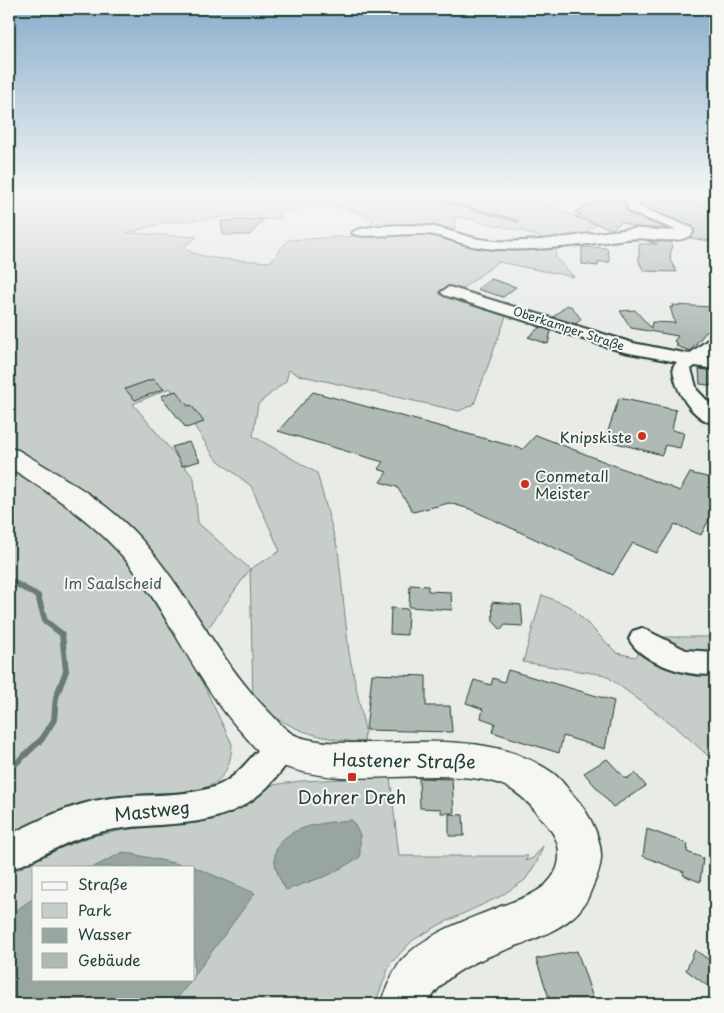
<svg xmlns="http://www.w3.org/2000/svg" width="724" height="1013" font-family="'Playpen Sans',sans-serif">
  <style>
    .green { fill: #c7cec9; stroke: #73867e; fill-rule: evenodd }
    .water { fill: #99a6a0; stroke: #687c75 }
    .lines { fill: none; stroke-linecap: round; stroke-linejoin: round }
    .stream-far2 { stroke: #687c75; stroke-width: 3 }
    .stream-far1 { stroke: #687c75; stroke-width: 6 }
    .stream { stroke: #687c75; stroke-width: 8 }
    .building { fill: #b0bab5; stroke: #1f3d34 }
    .minor-casing { stroke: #1f3d34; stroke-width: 4 }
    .major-casing { stroke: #1f3d34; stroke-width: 3 }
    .minor { fill: #f6f6f2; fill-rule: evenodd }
    .major { fill: #f6f6f2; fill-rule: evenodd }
    .poi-dot { fill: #c8321e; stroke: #f6f6f2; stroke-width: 2 }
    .labels { text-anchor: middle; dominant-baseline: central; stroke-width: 4; stroke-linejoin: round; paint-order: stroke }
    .far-street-label { font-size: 12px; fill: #1f3d34; stroke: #f6f6f2 }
    .poi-label { font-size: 15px; fill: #1f3d34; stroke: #f6f6f2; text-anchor: end }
    .park-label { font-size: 15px; fill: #415a52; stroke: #f6f6f2 }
    .near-street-label { font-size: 18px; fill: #1f3d34; stroke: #f6f6f2 }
    .near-poi-label { font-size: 18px; fill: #1f3d34; stroke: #f6f6f2 }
  </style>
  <rect width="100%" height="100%" fill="#e9ebe7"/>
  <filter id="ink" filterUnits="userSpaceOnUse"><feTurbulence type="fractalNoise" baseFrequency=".02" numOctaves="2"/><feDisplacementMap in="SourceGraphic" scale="10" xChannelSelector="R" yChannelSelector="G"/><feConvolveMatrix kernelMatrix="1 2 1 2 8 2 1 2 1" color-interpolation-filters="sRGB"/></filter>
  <g filter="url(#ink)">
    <path class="green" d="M9,196H584L575,201L561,197L538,200L596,225L586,231L608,236L547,240L522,231L454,216L455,228L410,225L400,228L369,230L373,219L346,208L325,207L326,201L299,203V210L279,211L282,218L260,220L258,214L164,223L127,233L197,237L184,247C196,261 251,260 270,262L288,240L356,236L374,232L421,230L477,243H555L556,258L574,277L498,262L454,295L508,311L474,404L459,411L298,375L289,370L286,381L258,404L253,436L317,473L338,550L349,653L365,730L364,743C315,737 291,733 253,699L250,569L189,655L232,744C231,763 226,779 207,787C188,795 166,791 147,794C99,801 51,815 9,839ZM170,388L215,458L251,486L280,551L250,569L198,523L194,478L133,404Z
      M542,595L571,607L617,653L635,657L657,637H712L715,621V762L676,727L605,675L523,662Z
      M390,777L399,856H528L525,861L533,858L543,846L537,862L525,880L501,896L441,924L413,940L390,964L375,1004H9V874L58,849L92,836L151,825L179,824L214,820L272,785L301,781ZM34,867H194V979H34Z"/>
    <path class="water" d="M352,820L360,835V857L329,875L286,890C250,833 308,823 352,820Z
      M123,852L192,867H193H94Z
      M194,867L255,893L194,976Z
      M34,898V979H192L173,1004H9V915Z"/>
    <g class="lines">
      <path class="stream-far2" d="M424,196L518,221"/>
      <path class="stream-far1" d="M9,580L38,596L45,621L62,634L66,671L56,697L54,720L42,739L12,767"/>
      <path class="stream" d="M9,770L13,766"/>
    </g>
    <path class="building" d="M605,196H625L623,202L629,214L667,229L635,227L621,222L612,229L575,217L581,214L574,212Z
      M641,196H715L702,204L715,209V230H712L709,241L690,238L695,233L693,226L641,206L639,201Z
      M264,219L250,235H223L221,221Z
      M647,241L672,242L670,260L677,272L644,271L639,262V244H657Z
      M582,247L607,248L610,262H598V266L582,264Z
      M491,279L516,287L503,297L477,289Z
      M567,305L572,307L581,319L576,324L553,317Z
      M672,305L715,307V332L707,331L690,351L676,346L678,344L674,341L678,336L631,328L620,311L635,310L651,328L652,322L675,323L670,307L673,308Z
      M540,327L551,331L548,344L528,337Z
      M699,369L715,371V386L700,384Z
      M153,379L164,389L135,400L125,389Z
      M176,391L188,406L191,405L204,422L186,428L161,396Z
      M313,392L523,449L536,435L680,491L690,473L715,479V508L701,535L675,524L657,553L633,543L613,575L470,509L449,503L413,512L397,487L380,482L387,472L378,469L383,462L278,431Z
      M619,398L676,410L672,430L684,433L680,448L665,445L662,455L605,440Z
      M189,442L200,461L182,466L172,447Z
      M410,585L428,586V591L451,592L452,610L409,607Z
      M492,602L521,605L523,626L505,625L501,630L493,621Z
      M391,608L408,609L407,635L390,634Z
      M508,670L614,701L605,749L563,736L559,753L492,732L495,723L481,718L483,709L466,703L474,680L491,685L493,678L504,682Z
      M372,674L426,676V706H450L452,732L366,730Z
      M607,759L626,779L635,773L646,786L613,807L584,773Z
      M419,778L452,779L454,813H441V809L420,808Z
      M449,814L463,815L464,836H449Z
      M647,829L688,844L687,852L703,858L700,882L683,875L684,872L643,856Z
      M695,950L715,964V973L709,987L686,970Z
      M577,951L595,1004H551L536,959Z"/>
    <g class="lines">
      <g class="minor-casing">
        <path id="minor" d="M627,196H639L637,201L640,207L692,228L693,233C685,243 660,240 649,239C633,237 620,240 604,242C566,247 516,253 478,247C463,245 449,238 434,235C419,231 358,240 352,233C359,224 421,224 434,227C449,230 464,236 479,239C524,247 585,233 631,229C646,228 661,232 676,230L630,212L625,201Z
          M449,287L633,343L689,354L709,339L715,338V351L707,357L715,359V369L695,366L691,369L697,390L715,409V424C692,419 674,390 673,367L677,362L624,352L444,295L441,292Z
          M642,628L686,650L715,652V674C690,678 641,663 629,639L633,631Z
          M282,733L293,737L297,747C291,760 282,770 273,781C221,839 158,816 92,834C62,842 37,860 9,870V835C39,820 71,804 105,799C141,793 179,798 214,787C244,777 255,743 282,733Z"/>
      </g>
      <g class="major-casing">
        <path id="major" d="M9,448L18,450C61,476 107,501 141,539C189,593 218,661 270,713C278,721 286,732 297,736C319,744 348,743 372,743C434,742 499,735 553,773C561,779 567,788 573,795C588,811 602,837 601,859C600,869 596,879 592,888C588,899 582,910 573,917C534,951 454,952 428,1004H380C386,990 392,972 402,960C427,932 470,919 504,905C518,900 533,895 544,886C553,878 559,868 559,856C560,841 551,829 541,818C531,805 520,793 505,786C485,777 459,777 437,776C382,776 325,785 273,762C261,756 253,745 244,735C197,684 172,620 130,565C97,524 53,495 9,467Z"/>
      </g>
      <use href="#minor" class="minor"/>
      <use href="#major" class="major"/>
    </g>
  </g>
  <linearGradient id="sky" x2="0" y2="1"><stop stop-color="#88aecb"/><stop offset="0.58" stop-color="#f5f6f4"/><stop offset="1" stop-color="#f5f6f4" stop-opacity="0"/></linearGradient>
  <rect width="724" height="337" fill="url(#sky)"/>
  <g class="poi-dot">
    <circle cx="642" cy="436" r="5"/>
    <circle cx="525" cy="484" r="5"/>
    <rect x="347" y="772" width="10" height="10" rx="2.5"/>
  </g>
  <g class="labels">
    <g class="far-street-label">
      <text transform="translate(569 328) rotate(18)">Oberkamper Straße</text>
    </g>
    <g class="poi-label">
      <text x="632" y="436">Knipskiste</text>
      <text x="535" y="475" text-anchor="start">Conmetall<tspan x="535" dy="17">Meister</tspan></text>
    </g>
    <g class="park-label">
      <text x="113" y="582">Im Saalscheid</text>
    </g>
    <g class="near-street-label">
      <text transform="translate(404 760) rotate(1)">Hastener Straße</text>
      <text transform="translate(152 810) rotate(-6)">Mastweg</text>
    </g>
    <g class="near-poi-label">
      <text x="352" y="796">Dohrer Dreh</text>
    </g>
  </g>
  <rect width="724" height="1013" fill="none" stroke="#f6f6f2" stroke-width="30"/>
  <rect x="15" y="15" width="694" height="983" fill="none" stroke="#1f3d34" stroke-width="2" filter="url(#ink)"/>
  <rect x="32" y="866" width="162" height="115" fill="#f6f6f2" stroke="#a0aca6"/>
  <rect x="42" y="882" width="25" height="8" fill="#f6f6f2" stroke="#a0aca6"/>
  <text x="78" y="890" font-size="15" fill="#1f3d34">Straße</text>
  <rect x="42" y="903" width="25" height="15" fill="#c7cec9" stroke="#a0aca6"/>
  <text x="78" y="916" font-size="15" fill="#1f3d34">Park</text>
  <rect x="42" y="928" width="25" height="15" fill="#99a6a0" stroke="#a0aca6"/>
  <text x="78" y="940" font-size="15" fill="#1f3d34">Wasser</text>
  <rect x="42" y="953" width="25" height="15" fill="#b0bab5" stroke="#a0aca6"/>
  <text x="78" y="966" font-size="15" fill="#1f3d34">Gebäude</text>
</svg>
